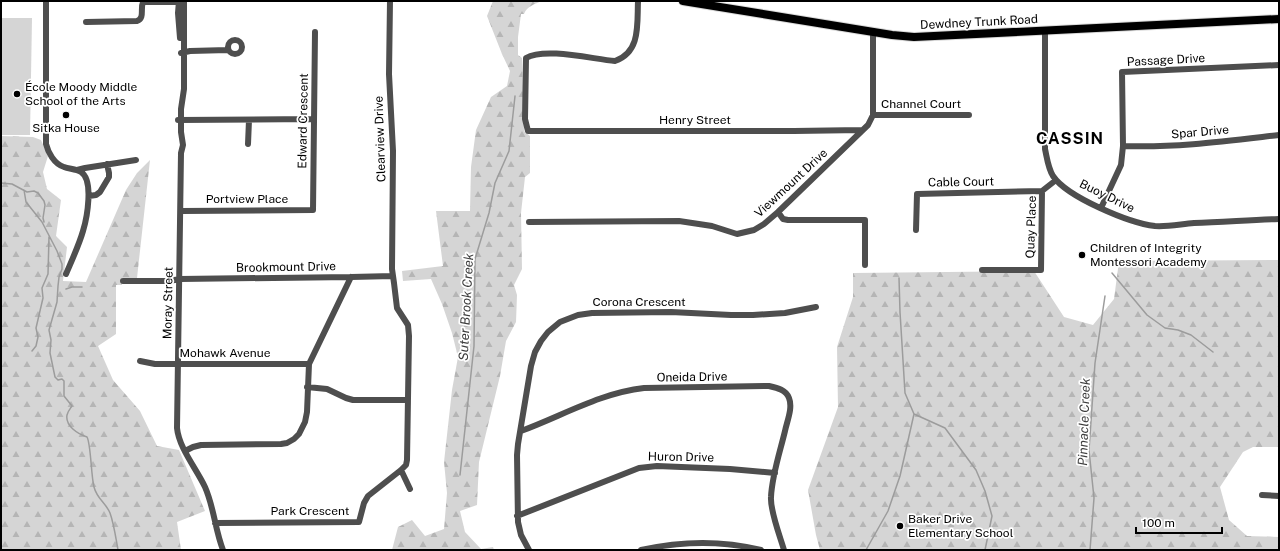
<svg xmlns="http://www.w3.org/2000/svg" width="1280" height="551" font-family="'Public Sans',sans-serif">
  <style>
    .forest { fill: url(#forest-firs) }
    .garden { fill: #d5d5d5 }
    .lines { fill: none; stroke-linecap: round; stroke-linejoin: round }
    .stream { stroke: #9c9c9c; stroke-width: 1.5 }
    .major-casing { stroke: #dbdbdb; stroke-width: 10 }
    .minor { stroke: #4e4e4e; stroke-width: 6 }
    .major { stroke: #000; stroke-width: 8 }
    .poi-dot { fill: #000; stroke: #fff; stroke-width: 1.5 }
    .labels { text-anchor: middle; dominant-baseline: central; stroke-width: 3.5; stroke-linejoin: round; paint-order: stroke }
    .street-label { font-size: 12px; fill: #000; stroke: #fff }
    .poi-label { font-size: 12px; fill: #000; stroke: #fff; text-anchor: start }
    .water-label { font-size: 13px; font-style: italic; fill: #3d3d3d; stroke: #fff }
    .district-label { font-size: 16px; font-weight: bold; letter-spacing: 1px; fill: #000; stroke: #fff }
  </style>
  <defs>
    <pattern id="forest-firs" width="22" height="20" patternUnits="userSpaceOnUse"><rect width="22" height="20" fill="#d5d5d5"/><path d="M5 1l3.5 6h-7zM16 11l3.5 6h-7z" fill="#b5b5b5"/></pattern>
  </defs>
  <rect width="100%" height="100%" fill="#fff"/>
  <path class="forest" d="M493,1H542C535,4 527,6 524,14H521L518,37V55L522,58L524,131L530,136V173L525,177L521,213L522,269L514,285L517,295L516,322L506,341L500,376L479,462L477,505L460,511L465,532L481,549L493,547L494,550H392L398,527L412,520L425,536L444,529L447,493L444,462L452,390L458,357L452,333L442,304L431,279L403,281L402,271L443,266L436,211H470L471,167L476,130L491,97L507,86L510,71L502,54L487,16Z
    M1,136L33,137L41,140L48,156L43,172L47,189L61,200L56,236L67,247L63,281L86,282L126,190L137,173L150,160L137,278H122V285H116V334L98,346L113,380L140,411L157,446L179,450L205,511L177,522L181,550H1Z
    M1279,260V447H1253L1243,452L1220,487L1229,520L1247,536L1279,537V550H820L816,535L808,490L838,407L837,347L853,297V273L1034,271L1064,317L1093,325L1114,299L1119,261Z"/>
  <path class="garden" d="M1,18H32L30,135H1Z"/>
  <g class="lines">
    <path class="stream" d="M1,183L12,184L27,192L34,191L38,193L44,201L45,205L43,218L44,222
      M24,190L26,202L42,222L57,251L62,264V269L59,277L58,286L57,302L49,330L51,340L50,353L55,377L58,380L62,379L64,381V396L72,406C70,409 68,411 67,415C65,426 78,434 87,437C91,444 91,476 94,487C97,499 106,503 110,513C114,524 116,539 118,550
      M1112,273L1147,315L1165,328L1178,330L1191,335L1213,352
      M899,278L900,312L905,393L914,414L945,428L976,470L985,491L992,516L985,550
      M66,289L72,287H82
      M32,351L36,346L38,337L36,328L43,298L42,288L48,274L49,237
      M460,475L474,346L475,259L489,213L495,183L509,151L515,96
      M866,550L888,511L900,476L914,414
      M1090,550L1094,498L1089,450L1095,363L1105,296"/>
    <g class="major-casing">
      <path id="major" d="M683,1L892,35L914,37L1279,19"/>
    </g>
    <path class="minor" d="M46,1V144C48,152 54,164 64,167C69,169 76,169 81,172C94,180 87,218 83,231C79,245 72,260 66,274
      M179,1L178,13L180,38
      M184,1V89L181,109V132L183,145L181,153L177,428C179,448 196,468 205,487C214,507 215,530 223,550
      M638,1C637,24 641,52 615,61C592,59 545,47 526,58L525,119L528,131H794L862,130
      M86,22L137,21C145,18 140,9 143,2H181
      M1045,30V149C1047,158 1048,168 1053,176C1067,197 1129,223 1155,226C1167,227 1181,224 1194,223C1222,222 1251,220 1279,219
      M228 47a7 7 0 1 1 14 0a7 7 0 1 1-14 0Z
      M181,53L190,51L228,50
      M873,115H969
      M178,120L314,119
      M248,144L249,120
      M1123,146C1176,148 1227,141 1279,135
      M77,170L85,168L136,160
      M1042,191L1056,180
      M89,196L96,195L100,192L109,177V173L107,164
      M1101,208L1121,165L1123,146L1122,72L1279,65
      M181,211L313,210L315,32
      M778,212L783,219L788,220H865V265
      M529,222L679,221L712,226L737,234L754,230L764,224L778,212L868,125L873,115V31
      M916,230L917,194L1042,191
      M982,270H1041L1042,191
      M123,281H169L180,279L351,277L393,276
      M140,361L155,364H309
      M307,387L327,389L346,398L353,400H408
      M521,431C562,416 600,393 644,388L769,386C778,388 786,390 789,398C793,408 787,421 785,431C780,452 772,475 771,497C770,511 780,536 784,550
      M185,451L193,447L201,445L281,444L287,443L294,439L299,434L305,422L307,412L309,364L351,277
      M401,470L410,489
      M1262,495L1279,496
      M517,516L639,468L657,466L730,469L775,473
      M215,523L359,522L364,503L368,496L401,470L406,465L407,460L409,336L408,325L397,308L394,283L392,269L393,151L389,74L390,1
      M529,550L521,535L518,522L517,455L518,444L531,366L535,352L541,341L548,332L560,322L578,315L592,313L671,312L731,315H753L785,313L816,307
      M641,550C681,541 721,540 761,550"/>
    <use href="#major" class="major"/>
  </g>
  <g class="poi-dot">
    <circle cx="17" cy="94" r="4"/>
    <circle cx="66" cy="115" r="4"/>
    <circle cx="1082" cy="255" r="4"/>
    <circle cx="900" cy="526" r="4"/>
  </g>
  <g class="labels">
    <g class="street-label">
      <text transform="translate(979 22) rotate(-3)">Dewdney Trunk Road</text>
      <text transform="translate(1166 60) rotate(-3)">Passage Drive</text>
      <text x="921" y="104">Channel Court</text>
      <text x="695" y="120">Henry Street</text>
      <text transform="translate(303 121) rotate(-89)">Edward Crescent</text>
      <text transform="translate(1200 132) rotate(-5)">Spar Drive</text>
      <text transform="translate(380 139) rotate(-92)">Clearview Drive</text>
      <text transform="translate(961 182) rotate(-1)">Cable Court</text>
      <text transform="translate(791 183) rotate(-43)">Viewmount Drive</text>
      <text transform="translate(1107 196) rotate(26)">Buoy Drive</text>
      <text x="247" y="199">Portview Place</text>
      <text transform="translate(1031 227) rotate(-88)">Quay Place</text>
      <text transform="translate(286 267) rotate(-1)">Brookmount Drive</text>
      <text x="639" y="302">Corona Crescent</text>
      <text transform="translate(168 303) rotate(-89)">Moray Street</text>
      <text x="225" y="353">Mohawk Avenue</text>
      <text transform="translate(692 377) rotate(-1)">Oneida Drive</text>
      <text transform="translate(681 457) rotate(1)">Huron Drive</text>
      <text x="310" y="511">Park Crescent</text>
    </g>
    <g class="poi-label">
      <text x="25" y="87">École Moody Middle<tspan x="25" dy="14">School of the Arts</tspan></text>
      <text x="66" y="128" text-anchor="middle">Sitka House</text>
      <text x="1090" y="248">Children of Integrity<tspan x="1090" dy="14">Montessori Academy</tspan></text>
      <text x="908" y="519">Baker Drive<tspan x="908" dy="14">Elementary School</tspan></text>
    </g>
    <g class="water-label">
      <text transform="translate(466 307) rotate(-87)">Suter Brook Creek</text>
      <text transform="translate(1084 422) rotate(-88)">Pinnacle Creek</text>
    </g>
    <g class="district-label">
      <text x="1070" y="138">CASSIN</text>
    </g>
  </g>
  <rect width="1280" height="551" fill="none" stroke="#000000" stroke-width="4"/>
  <path d="M1136 527v6h86v-6" fill="none" stroke="#000000" stroke-width="2"/>
  <text x="1142" y="527" font-size="12" fill="#000000" stroke="#ffffff" stroke-width="3" paint-order="stroke">100 m</text>
</svg>
